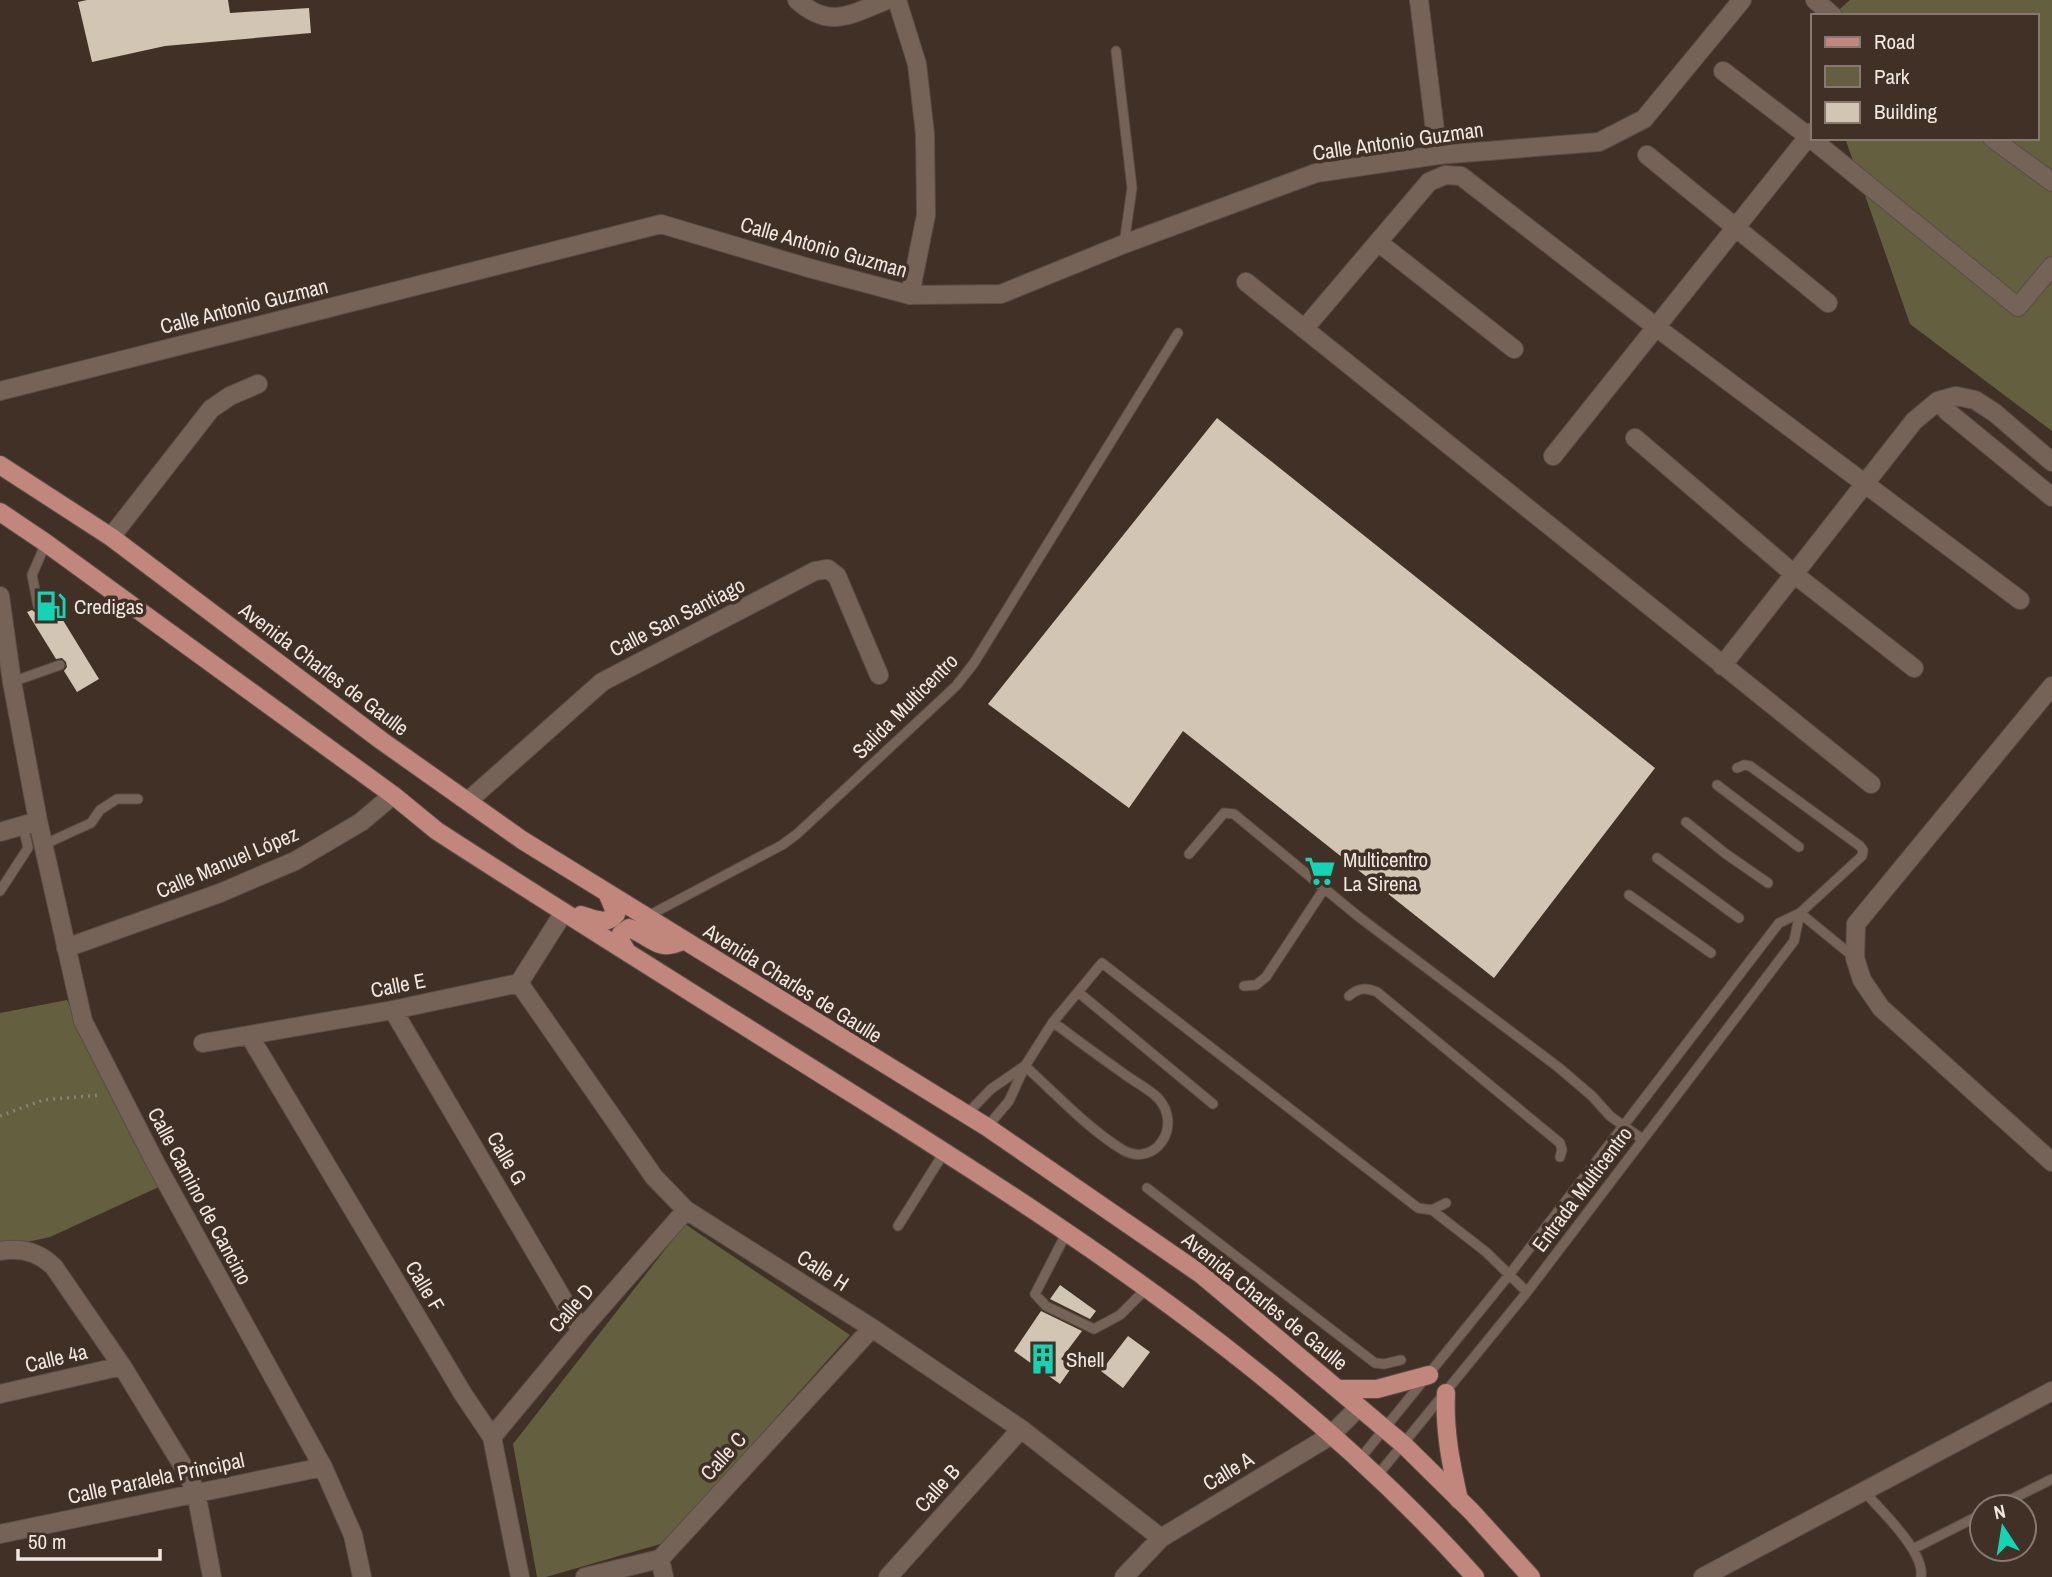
<svg xmlns="http://www.w3.org/2000/svg" width="2052" height="1577" font-family="'Archivo Narrow',sans-serif">
  <style>
    .green { fill: #635f3f }
    .building { fill: #d2c5b3 }
    .lines { fill: none; stroke-linecap: round; stroke-linejoin: round }
    .service-casing { stroke: #5b4d45; stroke-width: 11 }
    .minor-casing { stroke: #5b4d45; stroke-width: 20 }
    .primary-casing { stroke: #5b4d45; stroke-width: 20 }
    .path { stroke: #8c7e75; stroke-width: 3.5; stroke-dasharray: 2 5; stroke-linecap: butt }
    .service { stroke: #756358; stroke-width: 9 }
    .minor { stroke: #756358; stroke-width: 18 }
    .primary { stroke: #c1877d; stroke-width: 18 }
    .labels { text-anchor: middle; dominant-baseline: central; stroke-width: 7; stroke-linejoin: round; paint-order: stroke }
    .street-label { font-size: 21px; fill: #f1e6e0; stroke: #403026 }
    .poi-label { font-size: 21px; fill: #f1e6e0; stroke: #403026; text-anchor: start }
  </style>
  <rect width="100%" height="100%" fill="#403026"/>
  <path class="green" d="M1850,0H2052V431L1910,324L1845,138H2036V16H1832Z
    M67,1000L161,1186L50,1237L0,1248V1013Z
    M685,1224L850,1335L664,1543L546,1577H537L513,1444Z"/>
  <path class="building" d="M87,0H228L230,13L309,8L311,33L165,46L92,62L78,2Z
    M1217,418L1655,768L1494,978L1183,731L1129,808L988,704Z
    M50,599L99,679L77,692L64,671L67,667L66,662L62,658L56,659L27,612L32,610L36,613L42,612L44,602Z
    M1060,1285L1096,1311L1090,1319L1050,1299Z
    M1041,1311L1082,1331L1061,1359L1072,1367L1060,1384L1014,1351Z
    M1128,1336L1150,1352L1123,1388L1101,1371Z"/>
  <g class="lines">
    <g class="service-casing">
      <path id="service" d="M1116,51L1132,188L1124,244
        M38,606L32,575L46,543
        M12,682L60,665
        M1717,785L1799,847
        M1686,822L1726,854L1768,883
        M43,845L91,823L100,810L117,799H138
        M1189,854L1224,813L1234,814L1359,917L1558,1067L1592,1096L1610,1116L1642,1139
        M1657,858L1739,918
        M0,891L28,848L23,825
        M1629,895L1711,953
        M1800,913L1855,958
        M646,917L782,845L797,834L956,686L974,663L1178,333
        M1244,986L1256,985L1266,977L1324,889
        M1078,992L1213,1104
        M1349,996C1358,988 1366,987 1377,992L1560,1143L1562,1150L1560,1157
        M1025,1066C1055,1093 1088,1129 1123,1150C1154,1168 1184,1127 1158,1098C1150,1090 1137,1083 1127,1076C1103,1059 1078,1041 1053,1022
        M966,1115L991,1089L1023,1067
        M987,1127L1009,1101L1025,1066L1053,1022L1102,963L1418,1208L1432,1210L1446,1203
        M1147,1188L1375,1363L1384,1364L1401,1360
        M1432,1210L1486,1252L1527,1292
        M898,1226L945,1151
        M1067,1232L1035,1294L1046,1306L1094,1329L1120,1315L1147,1288
        M1359,1460L1509,1275L1779,923L1800,913L1862,856L1863,850L1860,846L1750,766L1744,765L1737,768
        M1377,1476L1527,1292L1794,941L1800,913
        M1864,1491C1880,1510 1925,1551 1921,1577
        M1996,1507L2052,1479
        M1913,1549L1982,1514"/>
    </g>
    <g class="minor-casing">
      <path id="minor" d="M797,0C830,30 851,14 887,0
        M897,0L917,64L925,134L926,215L910,295
        M1419,0L1438,155
        M1815,0L1833,16
        M1723,71L1809,137L2018,307L2052,266
        M1992,138L2052,182
        M1647,155L1828,303
        M1378,242L1514,349
        M1246,282L1871,784
        M1304,329L1429,182L1445,175L1461,176L1656,327L2020,600
        M0,391L661,224L809,268L910,295L1001,294L1124,244L1316,173L1438,155L1599,142L1644,119L1742,0
        M1938,401L1948,412L2052,497
        M1635,438L1794,574L1914,668
        M1553,456L1812,132
        M111,537L211,409L230,396L258,384
        M0,596L12,682L38,821L83,1021L155,1162L323,1467L353,1535L362,1577
        M1722,666L1914,421L1938,401L1956,396L1975,400L1995,413L2052,462
        M2052,686L1856,924L1855,958L1862,980L1881,1008L2052,1162
        M468,801L602,682L815,571L828,569L837,576L879,675
        M0,832L38,821
        M66,948L220,893L295,861L361,822L393,795
        M519,983L654,1177L686,1210L872,1328L1021,1429L1161,1538
        M393,1010L581,1330
        M249,1035L463,1394L492,1437L520,1577
        M203,1043L393,1010L519,983L564,912
        M0,1251C21,1247 39,1252 54,1267L122,1366L186,1471L196,1492L212,1577
        M0,1394L122,1366
        M492,1437L581,1330L686,1210
        M0,1534L323,1467
        M660,1559L664,1577
        M585,1577L660,1559L872,1328
        M888,1577L1021,1429
        M1124,1577L1161,1538L1330,1436L1359,1407
        M1703,1577L2052,1391"/>
    </g>
    <g class="primary-casing">
      <path id="primary" d="M0,465L111,537L382,741L522,840L987,1127L1202,1275L1404,1445L1472,1512L1531,1577
        M0,512L46,543L393,795L437,831C576,921 716,1008 856,1096C1077,1235 1300,1380 1475,1577
        M581,915C594,919 607,926 616,914L608,895
        M626,950L621,942V934L629,928C651,936 658,953 682,941
        M1338,1389H1377L1429,1375
        M1446,1393C1444,1430 1451,1464 1459,1500"/>
    </g>
    <path class="path" d="M0,1116L43,1100L100,1095"/>
    <use href="#service" class="service"/>
    <use href="#minor" class="minor"/>
    <use href="#primary" class="primary"/>
  </g>
  <defs>
    <g id="fuel-bare" transform="scale(2.415)"><path d="M-5.5-6h7V0h2V4h1.3V-2.5L3-4.5l.8-.8L6-3V5H2.5V1h-1V6h-7ZM-4.2-4.7v3.2H.2V-4.7Z" fill="#13d5b3" stroke="#403026" stroke-width="2.5" paint-order="stroke"/></g>
    <g id="supermarket-bare" transform="scale(2.415)"><path d="M-6-5.5h2.5l.6 2H6L4.5 2H-2.5L-4.4-4H-6ZM-1.5 3.2a1.3 1.3 0 1 0 .1 0ZM3 3.2a1.3 1.3 0 1 0 .1 0Z" fill="#13d5b3" stroke="#403026" stroke-width="2.5" paint-order="stroke"/></g>
    <g id="building-bare" transform="scale(2.415)"><path d="M-4-6H4V6H1V3H-1V6H-4ZM-2.5-4.3h1.7v1.8h-1.7ZM.8-4.3h1.7v1.8H.8ZM-2.5-1h1.7V.8h-1.7ZM.8-1h1.7V.8H.8Z" fill="#13d5b3" stroke="#403026" stroke-width="2.5" paint-order="stroke"/></g>
  </defs>
  <g fill-rule="evenodd">
    <use href="#fuel-bare" x="51" y="606"/>
    <use href="#supermarket-bare" x="1320" y="871"/>
    <use href="#building-bare" x="1043" y="1359"/>
  </g>
  <g class="labels">
    <g class="street-label">
      <text transform="translate(1398 141) rotate(-8)">Calle Antonio Guzman</text>
      <text transform="translate(824 247) rotate(16)">Calle Antonio Guzman</text>
      <text transform="translate(244 306) rotate(-14)">Calle Antonio Guzman</text>
      <text transform="translate(677 617) rotate(-27)">Calle San Santiago</text>
      <text transform="translate(324 669) rotate(37)">Avenida Charles de Gaulle</text>
      <text transform="translate(905 706) rotate(-45)">Salida Multicentro</text>
      <text transform="translate(227 862) rotate(-23)">Calle Manuel López</text>
      <text transform="translate(793 983) rotate(32)">Avenida Charles de Gaulle</text>
      <text transform="translate(398 985) rotate(-11)">Calle E</text>
      <text transform="translate(507 1158) rotate(60)">Calle G</text>
      <text transform="translate(1582 1189) rotate(-53)">Entrada Multicentro</text>
      <text transform="translate(200 1196) rotate(62)">Calle Camino de Cancino</text>
      <text transform="translate(823 1270) rotate(33)">Calle H</text>
      <text transform="translate(425 1286) rotate(59)">Calle F</text>
      <text transform="translate(1265 1301) rotate(39)">Avenida Charles de Gaulle</text>
      <text transform="translate(571 1308) rotate(-49)">Calle D</text>
      <text transform="translate(56 1358) rotate(-13)">Calle 4a</text>
      <text transform="translate(723 1456) rotate(-48)">Calle C</text>
      <text transform="translate(1228 1471) rotate(-31)">Calle A</text>
      <text transform="translate(156 1478) rotate(-12)">Calle Paralela Principal</text>
      <text transform="translate(937 1488) rotate(-48)">Calle B</text>
    </g>
    <g class="poi-label">
      <text x="74" y="606">Credigas</text>
      <text x="1343" y="859">Multicentro<tspan x="1343" dy="24">La Sirena</tspan></text>
      <text x="1066" y="1359">Shell</text>
    </g>
  </g>
  <rect x="1811" y="14" width="228" height="126" fill="#403026" stroke="#877970" stroke-width="2"/>
  <rect x="1825" y="37" width="35" height="10" fill="#c1877d" stroke="#877970" stroke-width="2"/>
  <text x="1874" y="49" font-size="21" fill="#f1e6e0">Road</text>
  <rect x="1825" y="66" width="35" height="21" fill="#635f3f" stroke="#877970" stroke-width="2"/>
  <text x="1874" y="84" font-size="21" fill="#f1e6e0">Park</text>
  <rect x="1825" y="102" width="35" height="21" fill="#d2c5b3" stroke="#877970" stroke-width="2"/>
  <text x="1874" y="119" font-size="21" fill="#f1e6e0">Building</text>
  <g transform="translate(2003 1528) rotate(348)"><circle r="33" fill="#403026" stroke="#877970" stroke-width="2"/>
  <path d="M0-5L12 26L0 18L-12 26Z" fill="#13d5b3"/>
  <text y="-10" font-size="19" font-weight="bold" text-anchor="middle" fill="#f1e6e0">N</text>
  </g>
  <path d="M18 1549v10h142v-10" fill="none" stroke="#f1e6e0" stroke-width="3.5"/>
  <text x="28" y="1549" font-size="21" fill="#f1e6e0" stroke="#403026" stroke-width="5" paint-order="stroke">50 m</text>
</svg>
